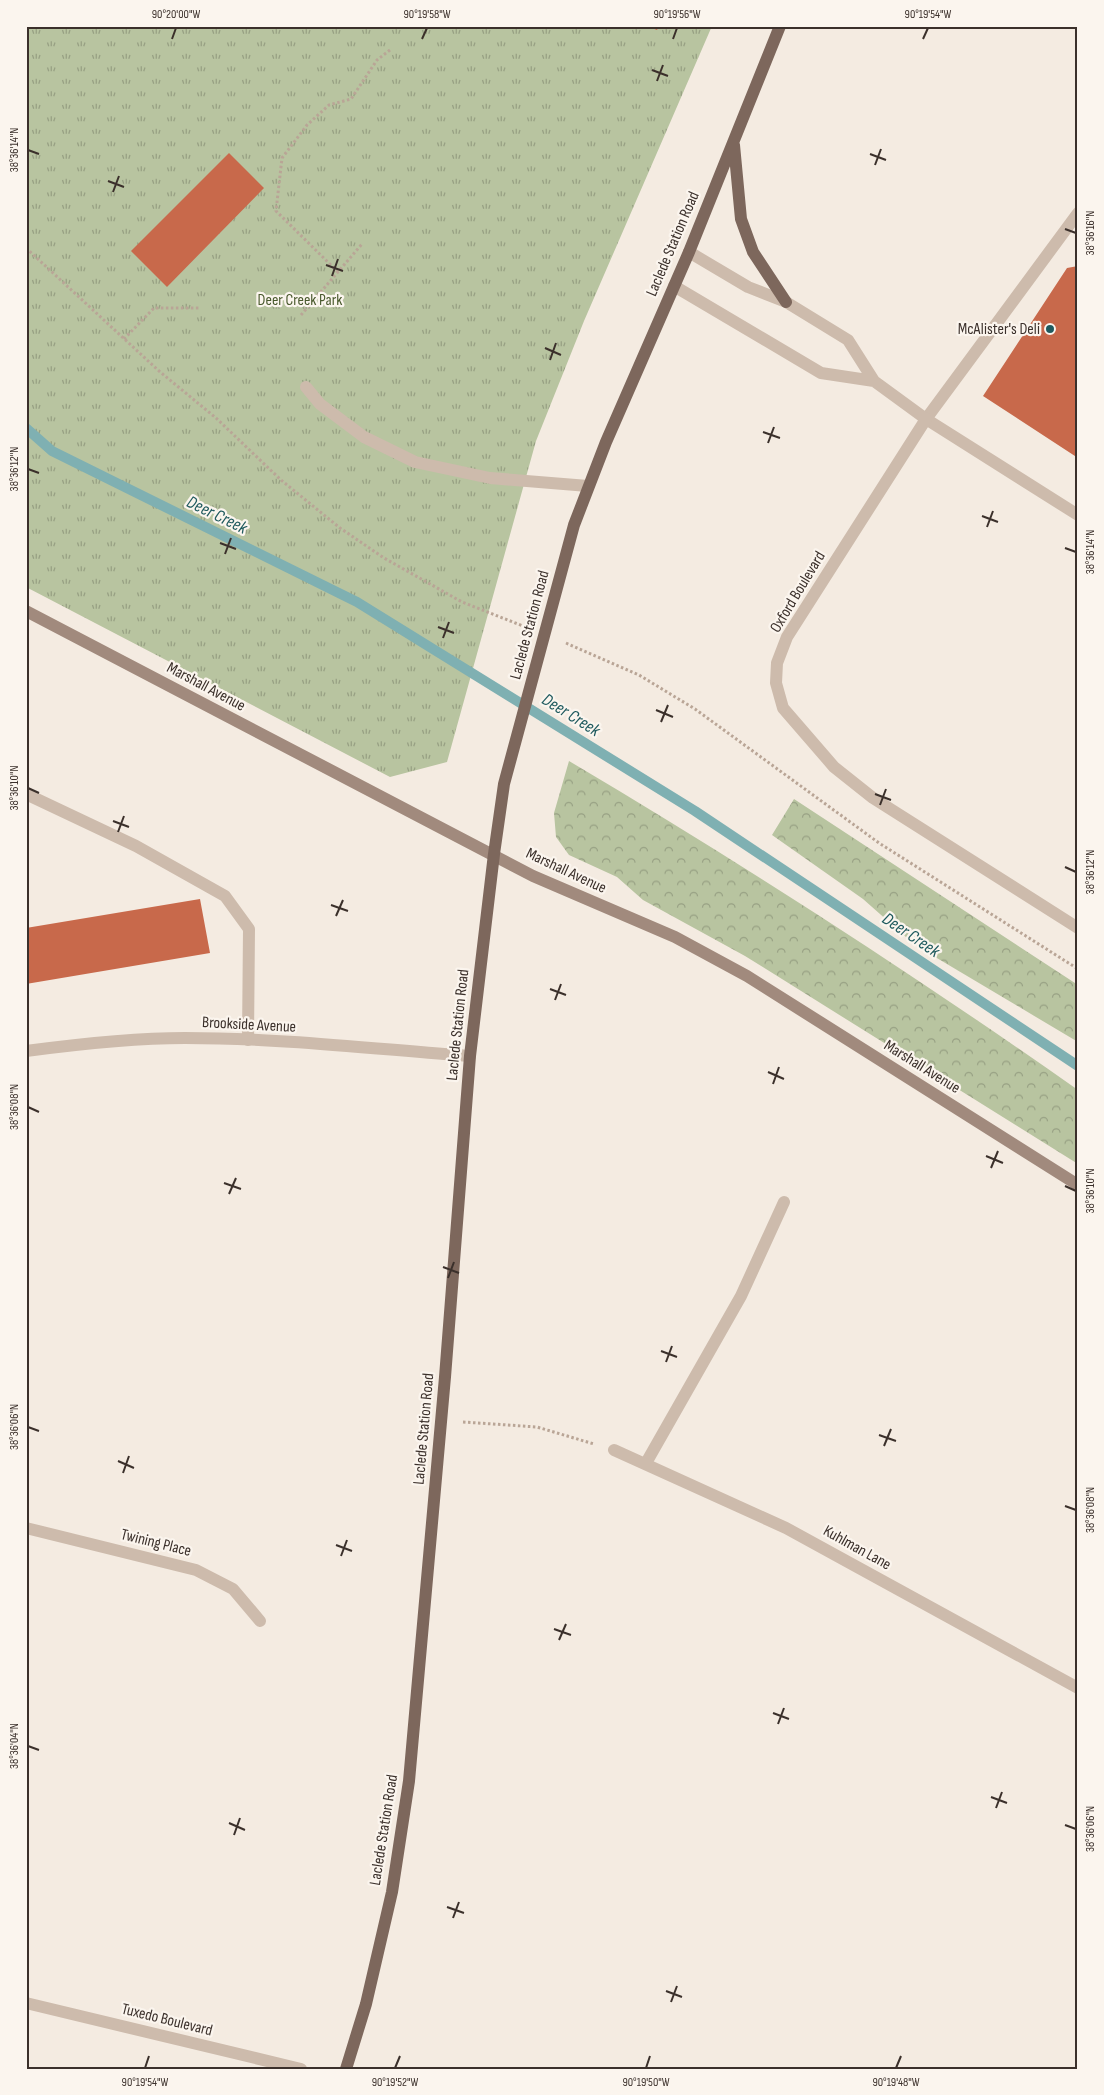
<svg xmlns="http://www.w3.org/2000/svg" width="1104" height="2095" font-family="'Sofia Sans Condensed',sans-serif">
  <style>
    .forest { fill: url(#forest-crowns) }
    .park { fill: url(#park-tufts) }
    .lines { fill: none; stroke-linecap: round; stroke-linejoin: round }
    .stream { stroke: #7fb0b2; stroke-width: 10 }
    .building { fill: #c8694b }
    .path { stroke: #b9a596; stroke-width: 3; stroke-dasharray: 2.5 2.5; stroke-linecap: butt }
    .lane { stroke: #cdbbac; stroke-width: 12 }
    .street { stroke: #cdbbac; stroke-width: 12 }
    .secondary { stroke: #a18a7d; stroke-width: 12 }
    .primary { stroke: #7d675c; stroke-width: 12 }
    .ticks { fill: none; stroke: #3b302b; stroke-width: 2 }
    .poi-dot { fill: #1f5a5e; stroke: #fbf5ee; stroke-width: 2 }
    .labels { text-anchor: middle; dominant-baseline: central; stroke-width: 4.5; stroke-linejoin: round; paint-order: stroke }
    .street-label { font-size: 16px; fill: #3b302b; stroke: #fbf5ee }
    .park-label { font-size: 16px; fill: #4a5a2e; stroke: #fbf5ee }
    .poi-label { font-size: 16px; fill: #3b302b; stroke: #fbf5ee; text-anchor: end }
    .water-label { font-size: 18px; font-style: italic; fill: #1f5a5e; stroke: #fbf5ee }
    .neatline { fill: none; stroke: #3b302b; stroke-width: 2 }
    .ticks-label { font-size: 12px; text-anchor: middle; fill: #3b302b }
  </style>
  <defs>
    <pattern id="forest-crowns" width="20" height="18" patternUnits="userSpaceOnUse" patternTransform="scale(1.25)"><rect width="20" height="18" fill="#b8c4a0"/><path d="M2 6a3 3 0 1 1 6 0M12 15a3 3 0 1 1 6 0" fill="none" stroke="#97a083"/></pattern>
    <pattern id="park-tufts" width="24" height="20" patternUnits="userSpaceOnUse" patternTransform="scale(1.25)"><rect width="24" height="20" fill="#b8c4a0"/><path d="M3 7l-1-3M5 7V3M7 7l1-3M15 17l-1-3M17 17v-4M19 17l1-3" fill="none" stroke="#97a083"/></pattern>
  </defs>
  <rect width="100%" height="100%" fill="#f4ebe1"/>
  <path class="forest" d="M569,761C743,864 913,974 1078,1090V1164L745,956L643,900L617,877L569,855L556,837L554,813Z
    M794,799L1078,985V1042L915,945L863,899L772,835Z"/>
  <path class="park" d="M26,26H712L584,321L536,441L447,762L390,777L26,587Z"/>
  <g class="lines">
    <path class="stream" d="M26,428L52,451L357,602L695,811L1078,1066"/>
  </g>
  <path class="building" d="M647,26H659L657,30Z
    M229,153L264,188L167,287L131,251Z
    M1078,266V458L983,396L1067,268Z
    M200,899L210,953L26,984V928Z"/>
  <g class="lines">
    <path class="path" d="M26,248L159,371L216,418L281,480L340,528L384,558L462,602L523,626
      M338,272L276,211L282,158L307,125L329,105L351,99L377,60L390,50
      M301,315L362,244
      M124,339L154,308H199
      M566,643L639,675L695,709L879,843L1078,969
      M463,1422L537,1427L594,1444"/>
    <path class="lane" d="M1078,213L926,419L1078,515
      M306,387L320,404L364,437L415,462L490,478L588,486
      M26,794L136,846L225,896L249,929L248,1040
      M646,1463L741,1296L784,1202"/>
    <path class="street" d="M689,252L748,287L786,302L848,340L874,381L926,419L787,637L777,663L776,683L783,708L834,767L873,798L1078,928
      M674,286L821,373L874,381
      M26,1051C79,1044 132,1038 185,1038C280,1038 375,1049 470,1056
      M614,1450L786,1528L1078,1688
      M26,1528L196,1570L233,1589L260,1621
      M26,2003L301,2069"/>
    <path class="secondary" d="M26,611L533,876L675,937L747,976L1078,1185"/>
    <path class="primary" d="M734,145L741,219L753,252L786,302
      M346,2069L366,2004L392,1892L409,1781L445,1377L470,1056L494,854L504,784L574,525L606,442L689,252L780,26"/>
  </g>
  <path class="ticks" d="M172,39L176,28M422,39L427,28M673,39L677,28M923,39L928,28M652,70L668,76M657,81L663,65M28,150L39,154M870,154L886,160M875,165L881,149M108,181L124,187M113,192L119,176M1065,229L1076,233M326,265L343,271M332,276L338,259M545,348L561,355M550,360L556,343M763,432L780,438M768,443L774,427M28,469L39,473M982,516L998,522M987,527L993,511M220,543L236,549M1065,548L1076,552M225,554L231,538M438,627L454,633M443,638L449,622M656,710L673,717M661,722L668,705M28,788L39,793M875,794L891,800M880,805L886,789M113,821L129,827M118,832L124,816M1065,867L1076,872M331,905L348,911M336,916L343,900M550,989L566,995M555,1000L561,984M768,1072L784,1079M773,1084L779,1067M28,1107L39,1112M986,1156L1003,1163M991,1168L998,1151M224,1183L241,1189M1065,1186L1076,1191M229,1194L236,1178M443,1267L459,1273M448,1278L454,1262M661,1351L677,1357M666,1362L672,1346M28,1427L39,1431M879,1435L896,1441M884,1446L891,1429M118,1461L134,1468M123,1473L129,1456M1065,1506L1076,1510M336,1545L352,1551M341,1556L347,1540M554,1629L571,1635M559,1640L566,1624M773,1713L789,1719M778,1724L784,1708M28,1746L39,1750M991,1797L1007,1803M996,1808L1002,1792M229,1823L245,1830M1065,1825L1076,1829M234,1835L240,1818M447,1907L464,1913M453,1918L459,1902M666,1991L682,1997M671,2002L677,1986M145,2068L149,2056M395,2068L400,2056M646,2068L650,2056M896,2068L901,2056"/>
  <circle class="poi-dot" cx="1050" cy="329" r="5"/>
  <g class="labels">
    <g class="street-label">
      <text transform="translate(673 244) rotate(-67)">Laclede Station Road</text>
      <text transform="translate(798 592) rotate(-59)">Oxford Boulevard</text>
      <text transform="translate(530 625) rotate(-75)">Laclede Station Road</text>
      <text transform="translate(206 687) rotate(28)">Marshall Avenue</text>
      <text transform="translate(566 871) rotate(25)">Marshall Avenue</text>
      <text transform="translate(249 1025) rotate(3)">Brookside Avenue</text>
      <text transform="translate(458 1025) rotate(-84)">Laclede Station Road</text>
      <text transform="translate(922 1067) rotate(32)">Marshall Avenue</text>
      <text transform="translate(424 1429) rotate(-85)">Laclede Station Road</text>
      <text transform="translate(156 1543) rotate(14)">Twining Place</text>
      <text transform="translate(857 1548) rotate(29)">Kuhlman Lane</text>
      <text transform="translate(384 1830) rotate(-81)">Laclede Station Road</text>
      <text transform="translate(167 2020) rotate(14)">Tuxedo Boulevard</text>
    </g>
    <g class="park-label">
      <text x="300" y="300">Deer Creek Park</text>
    </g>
    <g class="poi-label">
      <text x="1040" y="329">McAlister's Deli</text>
    </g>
    <g class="water-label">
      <text transform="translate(217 515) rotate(26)">Deer Creek</text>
      <text transform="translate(571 715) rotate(32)">Deer Creek</text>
      <text transform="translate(911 935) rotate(34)">Deer Creek</text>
    </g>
  </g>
  <rect width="1104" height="2095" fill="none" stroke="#fbf5ee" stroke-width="55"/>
  <rect x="28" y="28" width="1048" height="2040" class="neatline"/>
  <g class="ticks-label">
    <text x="176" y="18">90°20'00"W</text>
    <text x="427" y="18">90°19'58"W</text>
    <text x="677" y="18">90°19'56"W</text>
    <text x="928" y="18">90°19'54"W</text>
    <text transform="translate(14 150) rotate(-90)" y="4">38°36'14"N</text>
    <text transform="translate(1090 233) rotate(-90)" y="4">38°36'16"N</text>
    <text transform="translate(14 469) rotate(-90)" y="4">38°36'12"N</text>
    <text transform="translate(1090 552) rotate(-90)" y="4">38°36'14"N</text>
    <text transform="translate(14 788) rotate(-90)" y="4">38°36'10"N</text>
    <text transform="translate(1090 872) rotate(-90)" y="4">38°36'12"N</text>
    <text transform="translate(14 1107) rotate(-90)" y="4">38°36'08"N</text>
    <text transform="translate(1090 1191) rotate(-90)" y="4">38°36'10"N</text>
    <text transform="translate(14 1427) rotate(-90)" y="4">38°36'06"N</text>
    <text transform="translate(1090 1510) rotate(-90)" y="4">38°36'08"N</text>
    <text transform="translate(14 1746) rotate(-90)" y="4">38°36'04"N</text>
    <text transform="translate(1090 1829) rotate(-90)" y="4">38°36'06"N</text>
    <text x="145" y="2086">90°19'54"W</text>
    <text x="395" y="2086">90°19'52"W</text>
    <text x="646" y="2086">90°19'50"W</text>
    <text x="896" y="2086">90°19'48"W</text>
  </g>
</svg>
